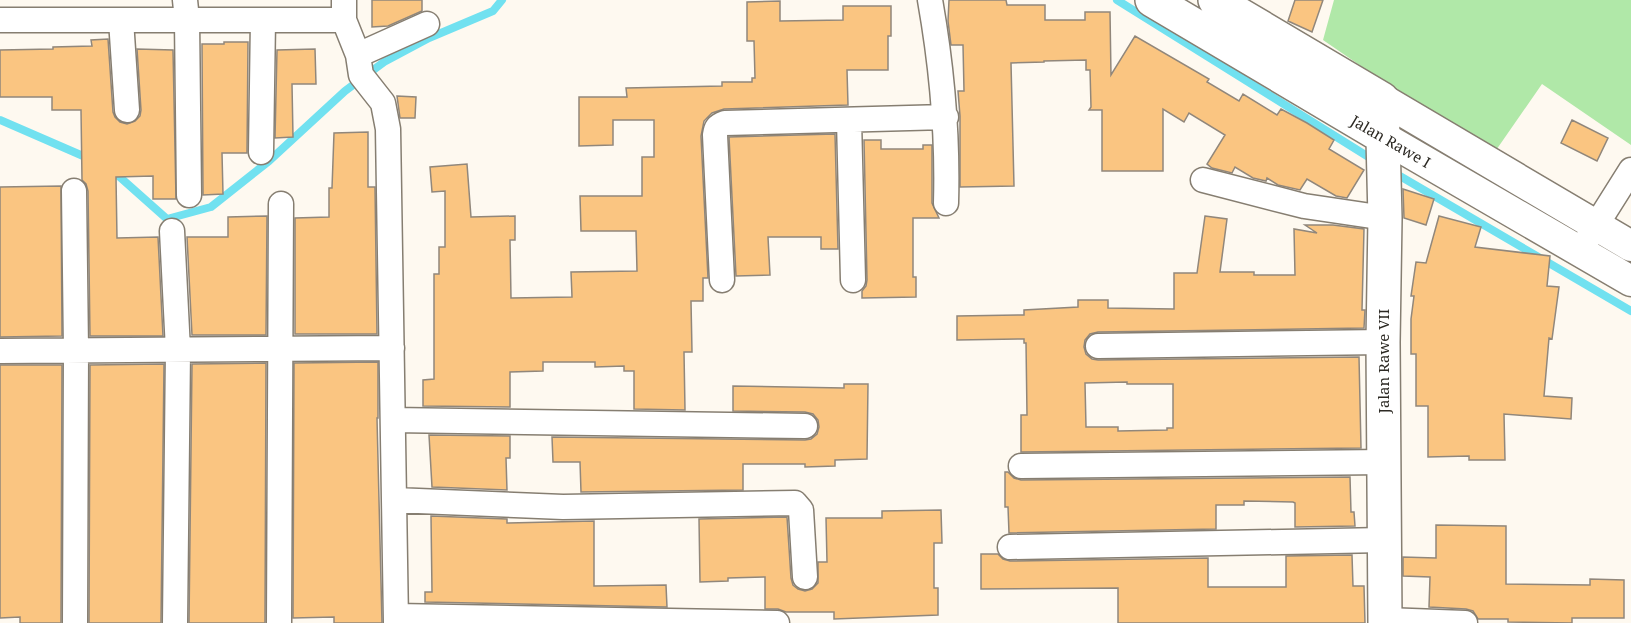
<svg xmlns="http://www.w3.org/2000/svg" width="1631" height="623" font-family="'Noto Serif',serif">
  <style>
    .green { fill: #b0e8a8 }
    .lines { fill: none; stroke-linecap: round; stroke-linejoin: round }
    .stream { stroke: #71e1f0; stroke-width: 8 }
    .building { fill: #fac581; stroke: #91877b; stroke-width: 1.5; fill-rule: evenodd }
    .minor-casing { stroke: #867e71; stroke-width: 27 }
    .tertiary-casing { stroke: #867e71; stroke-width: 33 }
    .secondary-casing { stroke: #867e71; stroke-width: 36 }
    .minor { stroke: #fff; stroke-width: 24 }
    .tertiary { stroke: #fff; stroke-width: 30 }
    .secondary { stroke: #fff; stroke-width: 33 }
    .labels { text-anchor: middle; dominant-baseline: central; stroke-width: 6; stroke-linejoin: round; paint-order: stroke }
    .street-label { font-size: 15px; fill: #2d2a24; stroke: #fff }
  </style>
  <rect width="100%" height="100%" fill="#fef9f0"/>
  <path class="green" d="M1334,0H1631V145L1542,84L1492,156L1323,40Z"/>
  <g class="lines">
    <path class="stream" d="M1117,0L1375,161
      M0,120L90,159
      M113,171L167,219L211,207L269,161L345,91L384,62L429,38L493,11L502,0
      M1393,172L1631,311"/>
  </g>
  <path class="building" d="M372,0H422V11L388,26L372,27Z
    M949,0H1006L1007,5H1045V20H1085V12H1110L1111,75L1135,36L1209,79L1207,82L1239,101L1243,94L1277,115L1281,109L1307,123L1334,140L1329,149L1364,170L1347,198L1336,196L1307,179L1300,190L1278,185L1267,178L1266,181L1253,178L1235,167L1232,173L1212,168L1207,164L1225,135L1189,113L1184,122L1163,109V171H1102V110H1089L1091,107L1090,70H1086V60L1044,61V62L1011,63L1014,186L960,187V116L958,91H964L963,45H951L948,21Z
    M1295,0H1323L1312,32L1288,21Z
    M780,1V21L843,20V6H891V36H888V70H847L848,105L724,109L712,113L704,121L701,136L708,278H703V301H691L692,352H684L685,410L634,409V371H624V366L595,367V362H543V371L510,372V407L423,406V380L434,379V274H439V247H445V191L432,192L430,167L467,164L471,217L515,216V240H510L511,298L572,297L571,272L637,271L636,231H581L580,196H642V157H654V120H613V145L579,146V97H627L626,88L722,86V82H752V78H755L754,41H747V2Z
    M108,39L113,112L115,117L120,122L127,124L135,121L140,116L141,110L137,49L173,50L176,199H153V176L116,177L117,238L158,237L163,336H90L88,191L86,184L82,180L81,110H52V97H0V50L53,49V47L92,46L91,40Z
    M224,42H248L247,153H222L223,194L203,195L202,44H224Z
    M315,49L316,84H292L293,137L275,138L277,50Z
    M397,96L416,97L415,118H400Z
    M1572,120L1608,138L1597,161L1561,143Z
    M368,132V187H375L377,334H295V218L329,217V188H332L334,133Z
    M835,134L838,249H821V237H768L770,275L736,276L729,137Z
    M864,140H881V149H923V145H932V203L939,218H913V277H916V297L862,298V291L866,286L867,280Z
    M61,186L62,336L0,337V187Z
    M1403,189L1434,199L1426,225L1404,218Z
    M267,216L266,335H192L187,237H228V217Z
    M1205,216L1227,219L1220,272H1254V275H1295L1294,229L1317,233L1305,225H1333L1364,229L1362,310H1365L1364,328L1098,332L1090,334L1085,340L1084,347L1086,354L1092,359L1098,360L1359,357L1361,448L1021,452V415H1027L1026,343H1024V339L957,340V316L1024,315V310L1078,307V300H1108V308L1174,309V273H1197ZM1127,382V384H1173V428H1167V430L1118,431V427H1086L1085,383Z
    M1439,216L1481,227L1475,247L1550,256L1547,286L1559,287L1552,339L1549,338L1544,396L1572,398L1571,419L1504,414L1505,460H1469V456L1428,457V406H1416V354H1411V319L1414,296H1411L1416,262L1426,263Z
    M378,362V418H377L382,623H334V617L293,618L294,363Z
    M266,363L265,623H189L192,364Z
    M164,364L161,623H89L90,365Z
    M0,365H62L61,623H20V617L0,618Z
    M844,384H868L867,459L835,460V466L805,467V464H743V490L581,492L580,462H553L552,437L805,440L811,439L817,434L819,427L818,420L813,414L805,412L733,411V386L844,388Z
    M429,435L510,436V458H506L507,490L432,487Z
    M1005,472H1008L1014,478L1021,480L1350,477L1351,512H1354L1355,526L1295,527V503L1293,502L1244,501V505H1216V529L1009,533L1008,507H1005Z
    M941,510L942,543H934V588H938V615L834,619V612H786L778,609H765V577L728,578V581L700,582L699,519L787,517L791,578L793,585L798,589L805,591L812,589L818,583V562H827L826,518H882V511Z
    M431,516L507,519V523L594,521V586L666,585L667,607L425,602V592H432Z
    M1436,525L1506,526V584L1590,585V579L1624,580V618H1572V623L1508,622V619H1478L1473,611L1466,609L1429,607L1430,577L1403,576V557L1436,558Z
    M981,554H998L1003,559L1010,561L1208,558V587H1286V556L1352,555L1353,586H1364L1365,623H1118V588L981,589Z"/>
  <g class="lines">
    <g class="minor-casing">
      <path id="minor" d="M185,0L187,20L189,195
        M344,0V20L358,55L361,75L383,103L388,129L396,623
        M930,0C942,68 948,134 946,203
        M0,20H344
        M121,20L127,110
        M358,55L427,24
        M849,120L853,280
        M261,152L263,20
        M1203,180L1304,206L1385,218
        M74,191L76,350L75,623
        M172,231L178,350L175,623
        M1580,251L1631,170
        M722,280L715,135C716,128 717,126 725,123L946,117
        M1098,346L1383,342
        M0,351L392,348
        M393,420L805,426
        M1021,466L1384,462
        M394,500L563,507L795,503L801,510L805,577
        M1010,547L1384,540
        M396,616L777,623
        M1385,620L1465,623
        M279,623L281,204"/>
    </g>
    <g class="tertiary-casing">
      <path id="tertiary" d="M1382,99L1631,246
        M1383,137L1631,281"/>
    </g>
    <g class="secondary-casing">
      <path id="secondary" d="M1152,0L1383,137
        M1215,0L1382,99L1385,218L1383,342L1385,623"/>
    </g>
    <use href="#minor" class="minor"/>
    <use href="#tertiary" class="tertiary"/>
    <use href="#secondary" class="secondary"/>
  </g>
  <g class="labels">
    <g class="street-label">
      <text transform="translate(1391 141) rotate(30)">Jalan Rawe I</text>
      <text transform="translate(1383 361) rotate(-90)">Jalan Rawe VII</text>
    </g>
  </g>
</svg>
